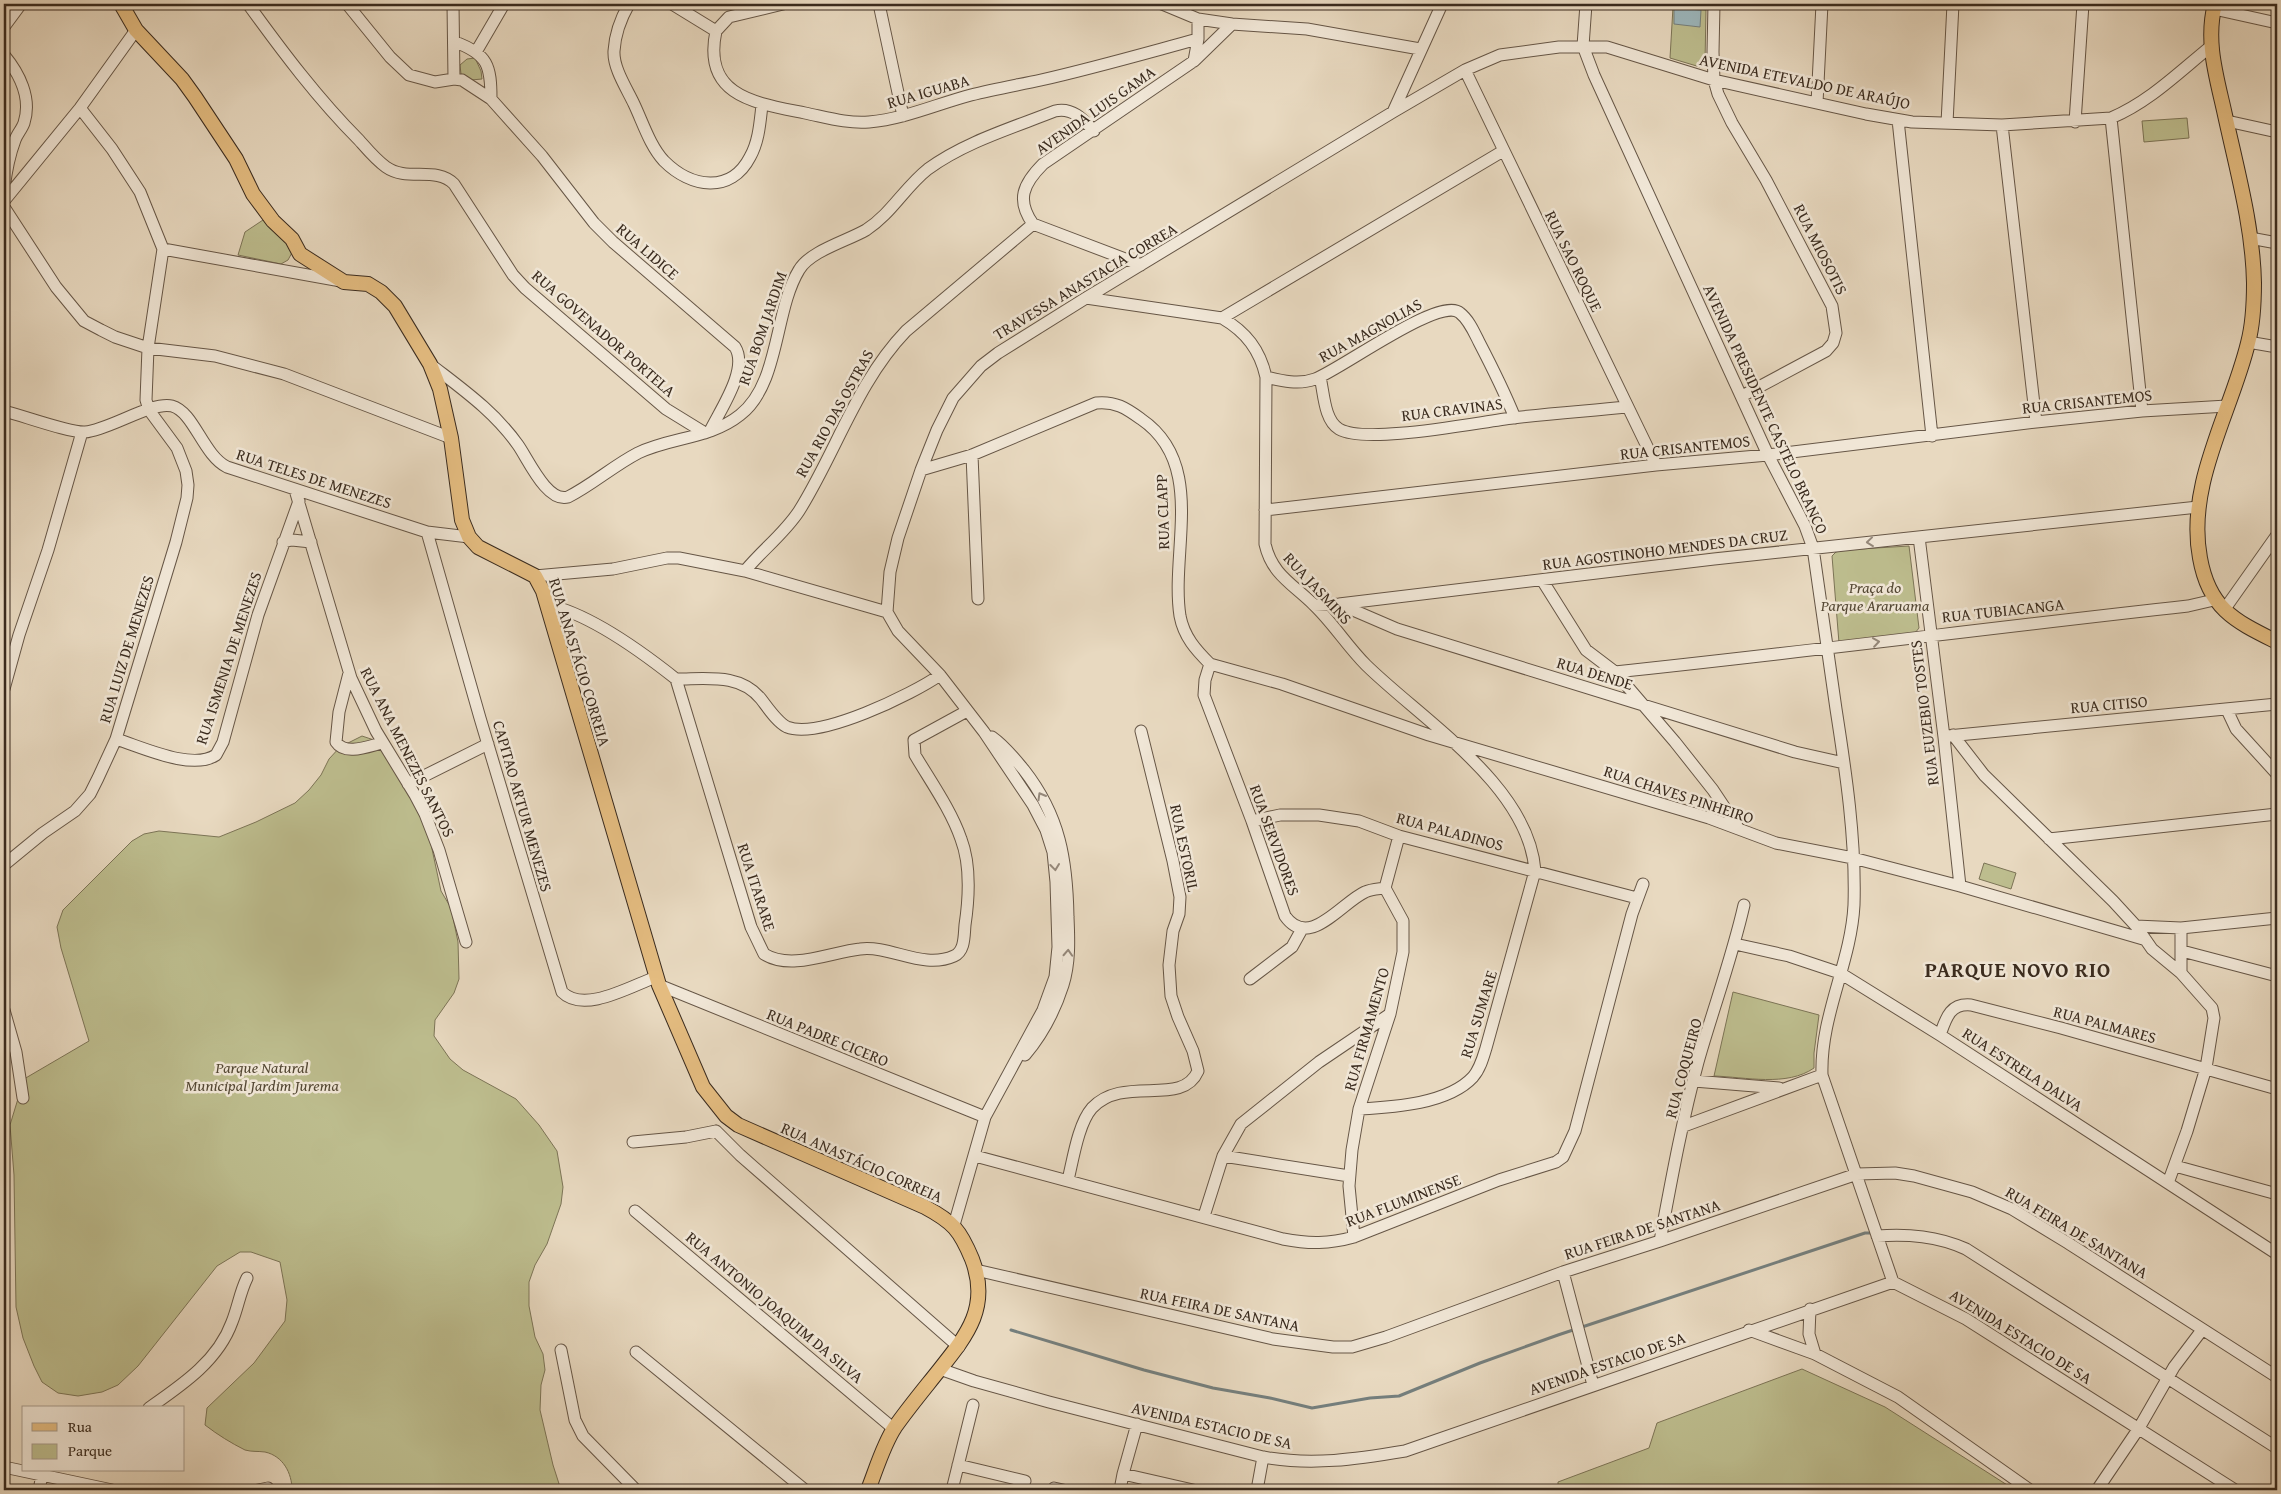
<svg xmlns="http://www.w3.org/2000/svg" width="2281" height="1494" font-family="'Gentium Book Plus',serif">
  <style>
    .green { fill: #bdbd8e; stroke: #7c7456 }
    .water { fill: #9cb7bd; stroke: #757f7d }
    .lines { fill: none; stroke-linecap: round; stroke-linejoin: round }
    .stream { stroke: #757f7d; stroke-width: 3 }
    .minor-casing { stroke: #665646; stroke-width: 13 }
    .major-casing { stroke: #3a2b1e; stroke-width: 16 }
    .minor { stroke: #f0e6d6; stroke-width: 11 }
    .major { stroke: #e4bc80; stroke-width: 14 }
    .oneway { stroke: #95887a }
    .labels { text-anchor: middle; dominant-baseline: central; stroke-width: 5; stroke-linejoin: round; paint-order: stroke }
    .street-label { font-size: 16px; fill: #3a2b1e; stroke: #f0e6d6 }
    .park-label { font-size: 16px; font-style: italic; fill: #544834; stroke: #f0e6d6 }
    .district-label { font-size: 21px; font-weight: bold; letter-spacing: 1px; fill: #3a2b1e; stroke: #f0e6d6 }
  </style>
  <rect width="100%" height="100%" fill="#e8d9c0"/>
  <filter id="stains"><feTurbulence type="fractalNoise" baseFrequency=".004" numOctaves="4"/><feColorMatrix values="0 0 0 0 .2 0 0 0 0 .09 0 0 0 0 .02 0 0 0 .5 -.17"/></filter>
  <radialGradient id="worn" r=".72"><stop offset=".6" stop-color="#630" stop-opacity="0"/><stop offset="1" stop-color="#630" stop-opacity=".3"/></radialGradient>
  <path class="green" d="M1673,7L1706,10L1705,62L1700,67L1670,58Z
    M475,58L481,71L482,79L471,80L461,74L460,65L467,59Z
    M2187,118L2189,138L2144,142L2142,121Z
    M263,220L294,249L288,260L281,264L238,255L245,232Z
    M1909,546L1919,628L1915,633L1839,643L1832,556L1836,552L1843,550Z
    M362,736L377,741L426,821L441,891L451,908L458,942L459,979L454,993L435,1020L434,1036L450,1059L463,1070L516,1099L539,1125L557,1151L563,1187L561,1204L547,1244L535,1265L529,1282V1306L535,1337L543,1354L545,1370L541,1385L540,1410L553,1465L561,1490H292C292,1473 283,1456 265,1452C258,1451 252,1452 245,1450C231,1443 218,1435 205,1425L207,1408L254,1363L285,1321L287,1300L280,1262L251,1252H240L217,1266L138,1366L118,1385L102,1392L78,1396L58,1393L42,1382L34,1366L23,1338L16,1307L14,1175L10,1125L24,1079L89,1041L61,948L57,927L63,910L132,841L144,834L159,831L219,837L256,822L295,803L309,790L321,775L329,759L340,747Z
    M1984,863L2016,873L2011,889L1979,879Z
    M1733,992L1819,1015L1814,1053V1068C1787,1087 1745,1077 1714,1076Z
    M1802,1369L1885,1407L2015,1490H1558V1482L1649,1448L1657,1423Z"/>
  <path class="water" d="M1674,8L1701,10L1700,27L1674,24Z"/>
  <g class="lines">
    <path class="stream" d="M1011,1330L1144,1370L1213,1388L1270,1398L1312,1408L1370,1398L1399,1396L1480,1363L1558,1335L1865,1233H1873"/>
    <g class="minor-casing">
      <path id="minor" d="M248,4C282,51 318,99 359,140C367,149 376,160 386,167C407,182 436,166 454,184L513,275L525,288L666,409L705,433
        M347,4L390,57L409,75L435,82L454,79L462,80L491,99L542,156L594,223L613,242L735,347C749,369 720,410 710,431
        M453,4L454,79
        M629,4C621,18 615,34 614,51C613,68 627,89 634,104C643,123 650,146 664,161C691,188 731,194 750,157C759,141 760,122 762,105
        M672,4L716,31
        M879,4L903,116
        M1162,4L1198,19L1232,24L1307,29L1420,49
        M1586,4L1583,46L1594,75L1768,455L1805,526L1813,548C1821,602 1828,656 1836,709C1846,773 1856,840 1854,905C1851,963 1820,1016 1822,1075L1893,1282
        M1714,4L1713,52L1714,80L1718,94L1732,123L1766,180L1832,306L1836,333L1833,343L1826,351L1742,396
        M2214,9L2277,23
        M4,27L21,4
        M716,31C702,97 756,103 805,113C825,117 848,124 869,122C904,119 937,104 971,95C994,89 1018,85 1041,80C1094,68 1146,53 1198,39
        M716,31L729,17L783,4
        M455,42C488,54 491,66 491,99
        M476,52L504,4
        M4,55C19,73 32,98 24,123C22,129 17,134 15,140C9,156 6,172 4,189
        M1194,61L1232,24
        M1465,70L1656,465
        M1817,103L1822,4
        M1393,112L1442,4
        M2111,118L2142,411
        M1898,120L1932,436
        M2227,121L2277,132
        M2075,122L2083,4
        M1947,123L1953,4
        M2002,125L2036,422
        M4,201L80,108L136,30
        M4,207L56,287L84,321L101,330L115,337L148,348L215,356L284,374L451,438
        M2250,238L2277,243
        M163,249L341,281
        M1141,265L1033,224C1016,200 1023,184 1043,164L1194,61L1198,39V19
        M1086,298L1222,318C1246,332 1260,350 1266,377L1265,544C1272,575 1293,584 1314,605C1333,623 1347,646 1366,665C1422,720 1529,786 1535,871L1486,1048C1483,1058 1480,1069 1473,1077C1448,1104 1394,1107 1359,1109
        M1222,318L1503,151
        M2248,342L2277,347
        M430,364C462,389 494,411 518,445C528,459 547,503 568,497C592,485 613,466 638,453C671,437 710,439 740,415C780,384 774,311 799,270C810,251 847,241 866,230C891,214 905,187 928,169C965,142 1012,128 1055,111C1072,107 1083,119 1094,131
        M1266,377C1282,381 1299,385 1315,379C1340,370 1441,295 1460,313C1469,320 1474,332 1479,342C1492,367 1504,391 1515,418
        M1320,377C1324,393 1324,420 1339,429C1366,445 1478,422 1513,418C1551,413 1589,411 1627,407
        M4,411C21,415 70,433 85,432C109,430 152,401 172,406C194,412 203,455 227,467L427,532L469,537
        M972,455L978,599
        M921,470L972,455L1096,403C1115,401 1126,408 1141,419C1207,464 1170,551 1180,616C1184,637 1196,650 1210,664
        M295,490L351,678L376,731L415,795L425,814L439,850L466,942
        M1265,510L1656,465L1768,455L2036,422L2142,411L2227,406
        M427,532L480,718L562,992C584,1014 631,986 656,977
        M1919,537L1944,737L1960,886
        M283,542L292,540L311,542
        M745,571C762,550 784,534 799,511C836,452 857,382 906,331L1033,224
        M535,576L613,569L667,558H679L745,571L887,612
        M1542,580L1586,650L1615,672L1675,742L1713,790L1739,829
        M1339,604L1397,629L1795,752L1844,763
        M548,605C590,614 642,652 676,679L751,927L764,954C791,971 831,952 860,949C891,945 923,970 954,956C965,951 964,936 965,925C969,898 971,865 961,839C951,810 931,782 915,755L914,740L967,711
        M1314,605L1339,604L1714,559L2198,507
        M2224,610L2277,535
        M1210,664L1282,684L1429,735L1709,818L1776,843L1853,858L1960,886L2143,939
        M1210,664L1205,680L1204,695L1252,821L1285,916C1309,950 1341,903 1365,892C1371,889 1378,889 1385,888
        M1615,672C1806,652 1997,627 2188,606L2214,600
        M349,673L339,712L336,742C345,756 369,746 382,743
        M676,679C707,679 740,673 761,699C768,708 777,722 787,727C819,740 913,694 940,675
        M4,689L19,635L48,550L82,432
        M2227,710L2236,729L2277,774
        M1953,735L1984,775L2113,901L2136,926L2152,949L2181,973L2212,1008L2214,1018L2206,1068L2187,1131L2168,1183
        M1948,736L2277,704
        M992,737C1005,746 1014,758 1024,770C1060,816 1067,860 1068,917C1069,939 1070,963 1063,985C1055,1010 1042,1035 1025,1055
        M116,739C142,747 192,771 216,755L223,742L258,615L299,501
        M408,784L488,744
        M1252,821L1280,815H1319L1359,821L1399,836L1637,898
        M2049,839L2277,814
        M4,865L43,833L75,811L90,794L98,778L116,739L176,542L187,498L188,485L186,471L177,448L149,410L146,400L148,348L163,249L140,192L112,149L80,108
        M2136,926L2181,928L2277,918
        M1735,944L1789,956L1840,973L1940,1035L2277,1254
        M2182,951L2277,976
        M2181,973V928
        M1250,979L1292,947L1302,929
        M659,985L985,1117
        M4,1010L16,1052L23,1098
        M1940,1035C1946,1018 1950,1003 1971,1005L2061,1028L2277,1089
        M1694,1081L1779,1088
        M1684,1126L1822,1075
        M716,1131L740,1155L959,1347
        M633,1142L686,1137L716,1131
        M975,1156L1283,1239C1309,1244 1329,1244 1354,1237L1499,1180L1556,1162L1563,1157L1575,1131L1632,914L1643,884
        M1223,1156L1349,1176
        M2175,1166L2277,1194
        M1068,1180C1073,1160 1078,1124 1092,1108C1124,1074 1182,1108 1198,1071L1193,1051L1178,1017L1171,996L1169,965L1173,931L1179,914L1180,897L1173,861L1141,731
        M635,1211L894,1429
        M1204,1216L1223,1156L1241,1124L1319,1062L1390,1014
        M954,1225L985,1117L1043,1010L1055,977L1058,947L1056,882L1053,852L1046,830L1033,805L984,732L940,675L898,631L887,612L890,572L898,538L921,470L937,430L953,398L981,366L998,353L1086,298L1393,112L1465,70L1500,55L1559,47H1607L1714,80L1866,114L1912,122L2002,125L2111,118C2149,102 2178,73 2210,47
        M1877,1236C1909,1234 1937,1236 1966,1249L2277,1448
        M1354,1237L1349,1186L1352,1150L1359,1109L1390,1014L1403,952V921L1385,888L1399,836
        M1660,1241C1671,1182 1682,1121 1698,1062C1713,1009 1732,958 1744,905
        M976,1270L1273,1339L1333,1347H1352L1386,1337L1563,1272L1660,1241L1857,1174L1895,1173L1914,1176L1972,1192L2012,1209L2068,1243L2277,1377
        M1563,1272L1593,1385
        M1810,1309L1809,1334L1815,1354
        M1749,1330L1815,1354L1898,1397L2030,1490
        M561,1350L575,1420L583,1436L636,1490
        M636,1352L805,1490
        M940,1369L974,1381L1049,1402L1263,1457C1312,1466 1357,1459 1405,1451L1893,1282L1966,1319L2235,1490
        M149,1408C182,1385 218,1361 232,1322C238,1307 240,1292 247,1278
        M958,1465L1025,1481
        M4,1467L112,1490
        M1123,1474L1137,1424
        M1054,1488L1063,1490
        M39,1490L42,1475
        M258,1490L268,1488
        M952,1490L973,1405
        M1120,1490L1123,1474L1193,1490
        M1257,1490L1263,1457
        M2097,1490L2139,1428L2174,1367L2202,1330"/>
    </g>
    <g class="major-casing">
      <path id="major" d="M121,4L136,30L182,79L195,97L236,159L253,194L273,221L292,239L300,254L344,282L368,284L381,292L395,306L430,364L440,389L451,438L462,520L469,537L478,547L535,576L543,591L659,985L703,1087L726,1116L738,1125L925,1207C953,1222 960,1230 972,1259C990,1306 968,1334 940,1369C925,1388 909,1407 895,1427C883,1445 876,1470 868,1490
        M2215,4C2205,42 2217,78 2225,115C2237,170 2253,227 2254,283C2254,302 2253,324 2248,343C2231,413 2186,484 2200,558C2209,609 2235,621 2277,642"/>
    </g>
    <use href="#minor" class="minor"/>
    <use href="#major" class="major"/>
  </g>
  <defs><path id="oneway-chevron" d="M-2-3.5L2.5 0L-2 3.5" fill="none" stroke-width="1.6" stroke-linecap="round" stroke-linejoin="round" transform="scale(1.25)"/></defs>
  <g class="oneway">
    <use href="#oneway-chevron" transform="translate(1870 542) rotate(174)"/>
    <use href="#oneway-chevron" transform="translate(1876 642) rotate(-8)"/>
    <use href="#oneway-chevron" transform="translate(1041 796) rotate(-120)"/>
    <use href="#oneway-chevron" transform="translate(1055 867) rotate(83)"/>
    <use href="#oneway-chevron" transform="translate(1068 953) rotate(-87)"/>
  </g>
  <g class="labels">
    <g class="street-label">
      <text transform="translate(1805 81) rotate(12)">AVENIDA ETEVALDO DE ARAÚJO</text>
      <text transform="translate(928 91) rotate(-16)">RUA IGUABA</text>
      <text transform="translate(1095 110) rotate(-35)">AVENIDA LUIS GAMA</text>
      <text transform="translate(1821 249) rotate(63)">RUA MIOSOTIS</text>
      <text transform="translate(648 251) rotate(41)">RUA LIDICE</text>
      <text transform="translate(1574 261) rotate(64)">RUA SAO ROQUE</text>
      <text transform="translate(1085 281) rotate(-31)">TRAVESSA ANASTACIA CORREA</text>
      <text transform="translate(762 328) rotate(-71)">RUA BOM JARDIM</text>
      <text transform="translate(1370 330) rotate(-29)">RUA MAGNOLIAS</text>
      <text transform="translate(604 333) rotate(41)">RUA GOVENADOR PORTELA</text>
      <text transform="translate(2087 401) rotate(-6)">RUA CRISANTEMOS</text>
      <text transform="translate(1452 409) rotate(-7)">RUA CRAVINAS</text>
      <text transform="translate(1766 409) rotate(65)">AVENIDA PRESIDENTE CASTELO BRANCO</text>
      <text transform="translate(834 413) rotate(-61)">RUA RIO DAS OSTRAS</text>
      <text transform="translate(1685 447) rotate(-6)">RUA CRISANTEMOS</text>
      <text transform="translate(314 478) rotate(18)">RUA TELES DE MENEZES</text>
      <text transform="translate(1162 512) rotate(-92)">RUA CLAPP</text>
      <text transform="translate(1665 549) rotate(-7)">RUA AGOSTINOHO MENDES DA CRUZ</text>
      <text transform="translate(1318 588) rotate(47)">RUA JASMINS</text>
      <text transform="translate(2003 610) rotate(-6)">RUA TUBIACANGA</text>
      <text transform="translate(126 649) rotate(-73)">RUA LUIZ DE MENEZES</text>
      <text transform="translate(228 658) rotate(-72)">RUA ISMENIA DE MENEZES</text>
      <text transform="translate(580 662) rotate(73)">RUA ANASTÁCIO CORREIA</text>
      <text transform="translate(1595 673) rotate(17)">RUA DENDE</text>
      <text transform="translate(2109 704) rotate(-5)">RUA CITISO</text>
      <text transform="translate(1924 713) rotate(-97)">RUA EUZEBIO TOSTES</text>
      <text transform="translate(408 752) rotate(63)">RUA ANA MENEZES SANTOS</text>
      <text transform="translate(1679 794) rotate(18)">RUA CHAVES PINHEIRO</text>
      <text transform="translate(523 806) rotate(74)">CAPITAO ARTUR MENEZES</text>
      <text transform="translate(1450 831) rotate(15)">RUA PALADINOS</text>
      <text transform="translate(1275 840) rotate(70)">RUA SERVIDORES</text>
      <text transform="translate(1185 848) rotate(78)">RUA ESTORIL</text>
      <text transform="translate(757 887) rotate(72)">RUA ITARARE</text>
      <text transform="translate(1478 1014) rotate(-73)">RUA SUMARE</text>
      <text transform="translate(2105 1024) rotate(15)">RUA PALMARES</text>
      <text transform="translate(1366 1029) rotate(-74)">RUA FIRMAMENTO</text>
      <text transform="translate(828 1037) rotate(22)">RUA PADRE CICERO</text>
      <text transform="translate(1683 1068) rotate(-75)">RUA COQUEIRO</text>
      <text transform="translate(2023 1069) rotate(33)">RUA ESTRELA DALVA</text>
      <text transform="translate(862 1162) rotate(24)">RUA ANASTÁCIO CORREIA</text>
      <text transform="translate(1403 1200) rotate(-21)">RUA FLUMINENSE</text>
      <text transform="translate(1642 1229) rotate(-18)">RUA FEIRA DE SANTANA</text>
      <text transform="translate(2077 1232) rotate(31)">RUA FEIRA DE SANTANA</text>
      <text transform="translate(775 1307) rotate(40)">RUA ANTONIO JOAQUIM DA SILVA</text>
      <text transform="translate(1220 1309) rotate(12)">RUA FEIRA DE SANTANA</text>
      <text transform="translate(2021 1336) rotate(32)">AVENIDA ESTACIO DE SA</text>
      <text transform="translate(1607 1363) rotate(-19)">AVENIDA ESTACIO DE SA</text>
      <text transform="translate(1212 1425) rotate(13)">AVENIDA ESTACIO DE SA</text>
    </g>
    <g class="park-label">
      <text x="1875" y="587">Praça do<tspan x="1875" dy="18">Parque Araruama</tspan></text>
      <text x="262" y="1067">Parque Natural<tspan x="262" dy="18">Municipal Jardim Jurema</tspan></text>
    </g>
    <g class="district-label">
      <text x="2018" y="969">PARQUE NOVO RIO</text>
    </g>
  </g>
  <rect width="2281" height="1494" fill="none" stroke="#e8d9c0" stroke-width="20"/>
  <rect x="5" y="5" width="2271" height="1484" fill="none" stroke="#3a2b1e" stroke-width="2.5"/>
  <rect x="10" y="10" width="2261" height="1474" fill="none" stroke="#3a2b1e"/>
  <rect x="22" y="1406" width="162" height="65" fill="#f0e6d6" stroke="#a79b8c"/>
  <rect x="32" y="1423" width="25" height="8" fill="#e4bc80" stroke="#a79b8c"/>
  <text x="68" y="1432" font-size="15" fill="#3a2b1e">Rua</text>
  <rect x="32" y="1444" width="25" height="15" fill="#bdbd8e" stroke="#a79b8c"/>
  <text x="68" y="1456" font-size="15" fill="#3a2b1e">Parque</text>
  <rect width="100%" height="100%" filter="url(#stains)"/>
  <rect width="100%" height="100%" fill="url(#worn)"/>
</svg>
